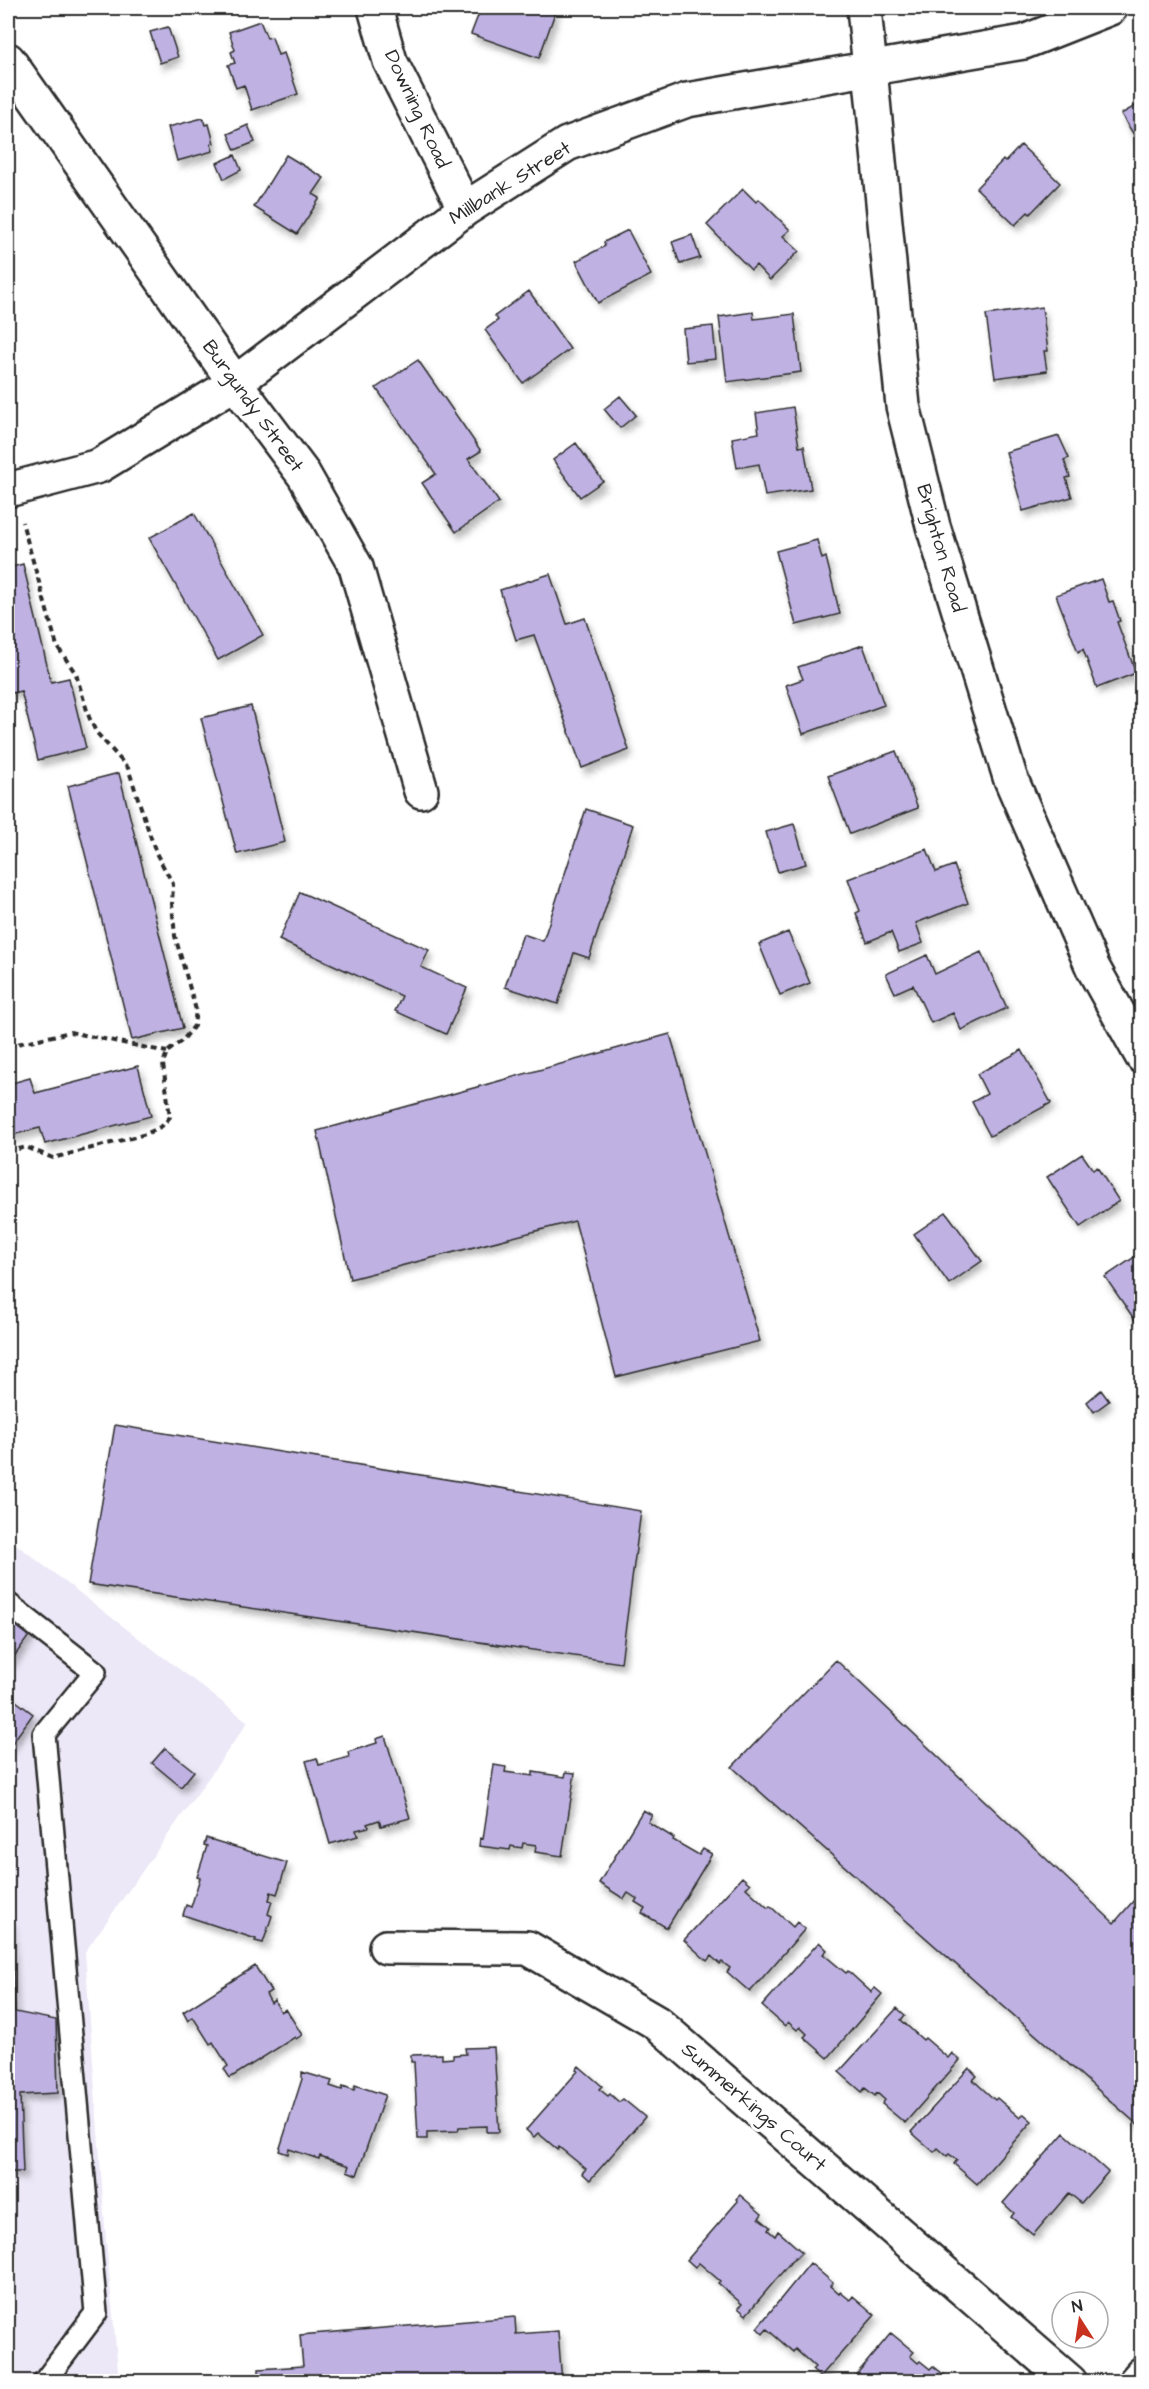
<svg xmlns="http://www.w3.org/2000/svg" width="1149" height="2389" font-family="'Architects Daughter',sans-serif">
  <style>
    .built { fill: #ece8f7 }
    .building { fill: #bfb2e3; stroke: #2b2b2b; stroke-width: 1.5; filter: url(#shadow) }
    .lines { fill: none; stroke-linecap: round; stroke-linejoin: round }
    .lane-casing { stroke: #2b2b2b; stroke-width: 26 }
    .street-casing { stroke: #2b2b2b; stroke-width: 38 }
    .path { stroke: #2b2b2b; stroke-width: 4; stroke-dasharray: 6 4.5; stroke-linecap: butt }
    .lane { stroke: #fff; stroke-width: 21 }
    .street { stroke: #fff; stroke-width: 33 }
    .labels { text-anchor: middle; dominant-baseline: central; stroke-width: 6; stroke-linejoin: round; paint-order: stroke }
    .street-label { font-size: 20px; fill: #2b2b2b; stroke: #fff }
  </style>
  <defs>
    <filter id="shadow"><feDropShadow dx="3.5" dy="6" stdDeviation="3" flood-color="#0004"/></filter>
  </defs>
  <rect width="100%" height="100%" fill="#fff"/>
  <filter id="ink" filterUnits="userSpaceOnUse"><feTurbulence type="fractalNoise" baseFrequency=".0167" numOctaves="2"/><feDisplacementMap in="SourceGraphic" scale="12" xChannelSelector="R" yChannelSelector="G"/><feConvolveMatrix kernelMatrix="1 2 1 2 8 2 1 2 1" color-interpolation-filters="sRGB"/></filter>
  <g filter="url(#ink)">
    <path class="built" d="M8,1538L248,1722L85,1952L105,2228L119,2381H8Z"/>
    <path class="building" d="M481,8H548L556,10L539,58L471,34Z
      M260,21L267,38L272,37L278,55L284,53L298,94L252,110L244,85L236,88L228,65L235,63L231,52L235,50L229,32Z
      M168,27L178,57L160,63L150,32Z
      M1142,102V148L1121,114Z
      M203,118L205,125L209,124L214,143L211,144L213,151L177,161L168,127Z
      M248,125L255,142L235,150L228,134Z
      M1021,145L1060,183L1030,214L1028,212L1015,225L976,188L1003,160L1005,162Z
      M235,155L241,170L224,179L217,163Z
      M286,155L324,178L313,194L320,198L297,234L254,207Z
      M743,189L756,202L759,199L790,230L783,236L799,251L770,280L756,265L751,270L707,225Z
      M628,230L651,275L598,303L576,261L605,246L604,242Z
      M692,235L700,258L680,264L672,242Z
      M529,291L570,349L523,383L485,330L498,320L495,316Z
      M1042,307L1048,351H1044L1047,371L995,378L986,315Z
      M753,312L754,319L794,314L801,372L727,382L719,317Z
      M713,326L716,359L686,362L683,329Z
      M418,360L481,451L468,459L499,502L456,532L422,483L436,474L376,388Z
      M620,396L636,415L620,428L604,409Z
      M793,407L799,447L804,446L811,489L765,496L759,464L737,468L732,438L759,433L756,413Z
      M1059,436L1069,458L1064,460L1070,477L1066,478L1072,497L1023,511L1006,452Z
      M576,443L603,481L580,497L553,460Z
      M194,513L263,635L218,660L149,538Z
      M817,540L822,559L826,557L840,614L796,625L776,551Z
      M23,564L51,682L69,678L86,748L38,760L21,691L8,694V568Z
      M550,574L567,624L585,618L629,750L582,768L534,635L516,640L500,590Z
      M1101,579L1109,602L1113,601L1120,621L1117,622L1136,673L1097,688L1083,649L1078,652L1056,595Z
      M863,645L884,705L803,734L786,685L803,679L798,667Z
      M251,706L285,842L237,854L201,718Z
      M896,751L918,808L850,834L828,776Z
      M119,773L183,1028L132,1040L68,786Z
      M1142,791V830L1135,812L1140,810L1134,793Z
      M586,809L633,825L589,958L574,953L558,1004L505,987L523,934L543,941Z
      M794,824L806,864L778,872L766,832Z
      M927,849L936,872L954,865L968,903L916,923L923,943L899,952L891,932L867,942L856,913L860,911L848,879Z
      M300,892L429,950L421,967L467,988L446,1034L395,1011L402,996L279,940Z
      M788,932L810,983L780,995L759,944Z
      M981,952L1007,1008L961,1030L953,1013L931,1023L913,985L895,993L886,974L927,955L935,974Z
      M670,1034L760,1341L616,1377L575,1221L350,1279L317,1131Z
      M1022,1050L1051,1103L990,1136L972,1102L987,1094L977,1074Z
      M138,1066L151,1116L45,1144L40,1128L8,1136V1084L30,1078L35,1093Z
      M1082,1154L1093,1170L1097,1167L1119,1201L1080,1227L1047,1177Z
      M946,1212L982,1261L949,1284L914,1234Z
      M1142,1252V1324L1139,1326L1105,1277Z
      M1101,1390L1109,1401L1094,1412L1087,1402Z
      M115,1425L641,1511L621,1663L88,1584Z
      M8,1615L31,1633L8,1665Z
      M836,1660L1114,1923L1142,1891V2124L1139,2126L732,1767Z
      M8,1695L33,1714L8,1749Z
      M385,1736L410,1818L381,1826L379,1820L367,1824L369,1827L356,1830L358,1836L330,1844L306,1761L317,1758L319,1765L349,1757L348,1752L377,1743L376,1739Z
      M165,1748L194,1771L181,1787L152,1763Z
      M494,1765L506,1767L505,1772L533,1776V1772L565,1777L566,1772L575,1773L562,1856L535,1852L536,1845L523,1843L522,1848L511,1846L510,1850L479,1846L480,1838L483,1839Z
      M643,1810L652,1815L648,1822L674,1838L673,1840L699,1855L703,1849L712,1854L667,1928L642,1913L645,1908L635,1902L637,1899L628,1893L624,1899L599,1883Z
      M206,1838L287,1863L277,1894L271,1892L269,1900L272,1901L268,1914L272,1916L263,1943L255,1941L256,1939L183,1915L186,1905L191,1907L200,1878L197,1877L207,1846L204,1845Z
      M742,1877L750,1884L746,1888L768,1908L770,1906L793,1927L797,1922L805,1929L750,1992L727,1972L730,1968L722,1962L720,1964L711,1956L707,1961L684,1940Z
      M8,1920H11L15,2012L56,2020L58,2093L20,2095L23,2172H8Z
      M819,1942L827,1950L823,1954L846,1973L848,1971L871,1992L875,1988L882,1994L828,2058L804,2037L807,2034L800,2027L797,2030L788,2022L785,2026L762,2006Z
      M255,1966L271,1991L266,1994L271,2003L274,2000L281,2012L286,2009L302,2035L296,2039L295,2037L230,2078L224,2069L228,2066L213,2042L210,2044L193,2017L188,2021L183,2012Z
      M897,2008L905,2015L901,2020L923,2040L925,2038L948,2058L952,2053L960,2060L905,2123L882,2104L885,2100L877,2093L875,2096L865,2088L862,2092L839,2072Z
      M494,2047L499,2132H487V2126L459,2127L458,2131L427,2132V2139H418L414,2062H411V2055L442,2054V2059L453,2058V2055L466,2054L465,2048Z
      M579,2066L602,2086L599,2089L608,2096L610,2094L619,2102L623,2099L645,2117L590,2180L582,2173L586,2169L559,2147L558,2150L538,2133L534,2137L526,2130L578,2071L576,2070Z
      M969,2068L977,2076L973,2080L995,2100L997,2098L1020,2118L1024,2114L1032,2121L977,2184L954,2164L957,2160L949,2154L947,2156L938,2148L934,2152L911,2132Z
      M302,2072L332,2081L330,2086L342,2090L343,2086L354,2090L355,2085L385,2095L357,2175L347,2171L349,2166L320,2156L319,2159L289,2149L288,2154L279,2151L302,2079Z
      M1064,2133L1108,2172L1081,2203L1069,2193L1033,2235L1011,2217L1014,2213L1003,2203Z
      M740,2195L762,2214L759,2218L770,2227L768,2230L775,2236L778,2231L802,2252L796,2258L795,2257L746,2315L738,2308L742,2304L718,2283L720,2281L699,2263L695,2267L687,2260L738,2201L736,2199Z
      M810,2263L833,2283L830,2286L839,2294L840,2292L850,2300L853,2296L875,2315L820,2377L812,2370L815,2367L795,2349L793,2352L767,2329L763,2334L757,2328Z
      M515,2317L516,2334L558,2331L562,2382H259V2369L303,2366L300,2335Z
      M515,2317L516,2334L558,2331L562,2382H259V2369L303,2366L300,2335Z
      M891,2333L914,2352L910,2356L918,2363L920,2361L930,2369L933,2366L953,2382H850Z"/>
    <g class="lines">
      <g class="lane-casing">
        <path id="lane" d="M8,1604L95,1672L44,1734L96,2313L44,2382"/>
      </g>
      <g class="street-casing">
        <path id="street" d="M375,8L390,61L465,209
          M864,8L903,406L933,526L1010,777L1093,968L1142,1056
          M8,60L235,383L304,475L356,567L421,791
          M8,490L99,466L235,383L465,209L567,144L687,100L1024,42L1110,8
          M386,1947L528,1948L657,2023L1070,2382
          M1135,2382L1142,2374"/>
      </g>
      <path class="path" d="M8,1046L70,1032L167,1052
        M8,1152L26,1147L53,1158L146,1134L162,1126L170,1117L163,1064L167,1052L183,1040L194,1026L196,1010L175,936L172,904L173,884L156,853L128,768L96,732L89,717L76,674L57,646L22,522"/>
      <use href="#lane" class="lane"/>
      <use href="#street" class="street"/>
    </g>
  </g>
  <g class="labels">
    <g class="street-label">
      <text transform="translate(417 109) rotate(65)">Downing Road</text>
      <text transform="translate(510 183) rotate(-32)">Millbank Street</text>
      <text transform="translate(253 406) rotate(54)">Burgundy Street</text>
      <text transform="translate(941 548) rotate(74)">Brighton Road</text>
      <text transform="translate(754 2107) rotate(41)">Summerkings Court</text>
    </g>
  </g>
  <rect width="1149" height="2389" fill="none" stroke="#fff" stroke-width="30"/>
  <rect x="15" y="15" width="1119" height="2359" fill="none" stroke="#2b2b2b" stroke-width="2" filter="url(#ink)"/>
  <g transform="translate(1080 2320) rotate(348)"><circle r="28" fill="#ffffff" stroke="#aaaaaa" stroke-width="1.5"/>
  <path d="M0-4.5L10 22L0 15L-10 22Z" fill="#c8321e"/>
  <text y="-9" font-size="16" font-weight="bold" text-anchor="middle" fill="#2b2b2b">N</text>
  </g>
</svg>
